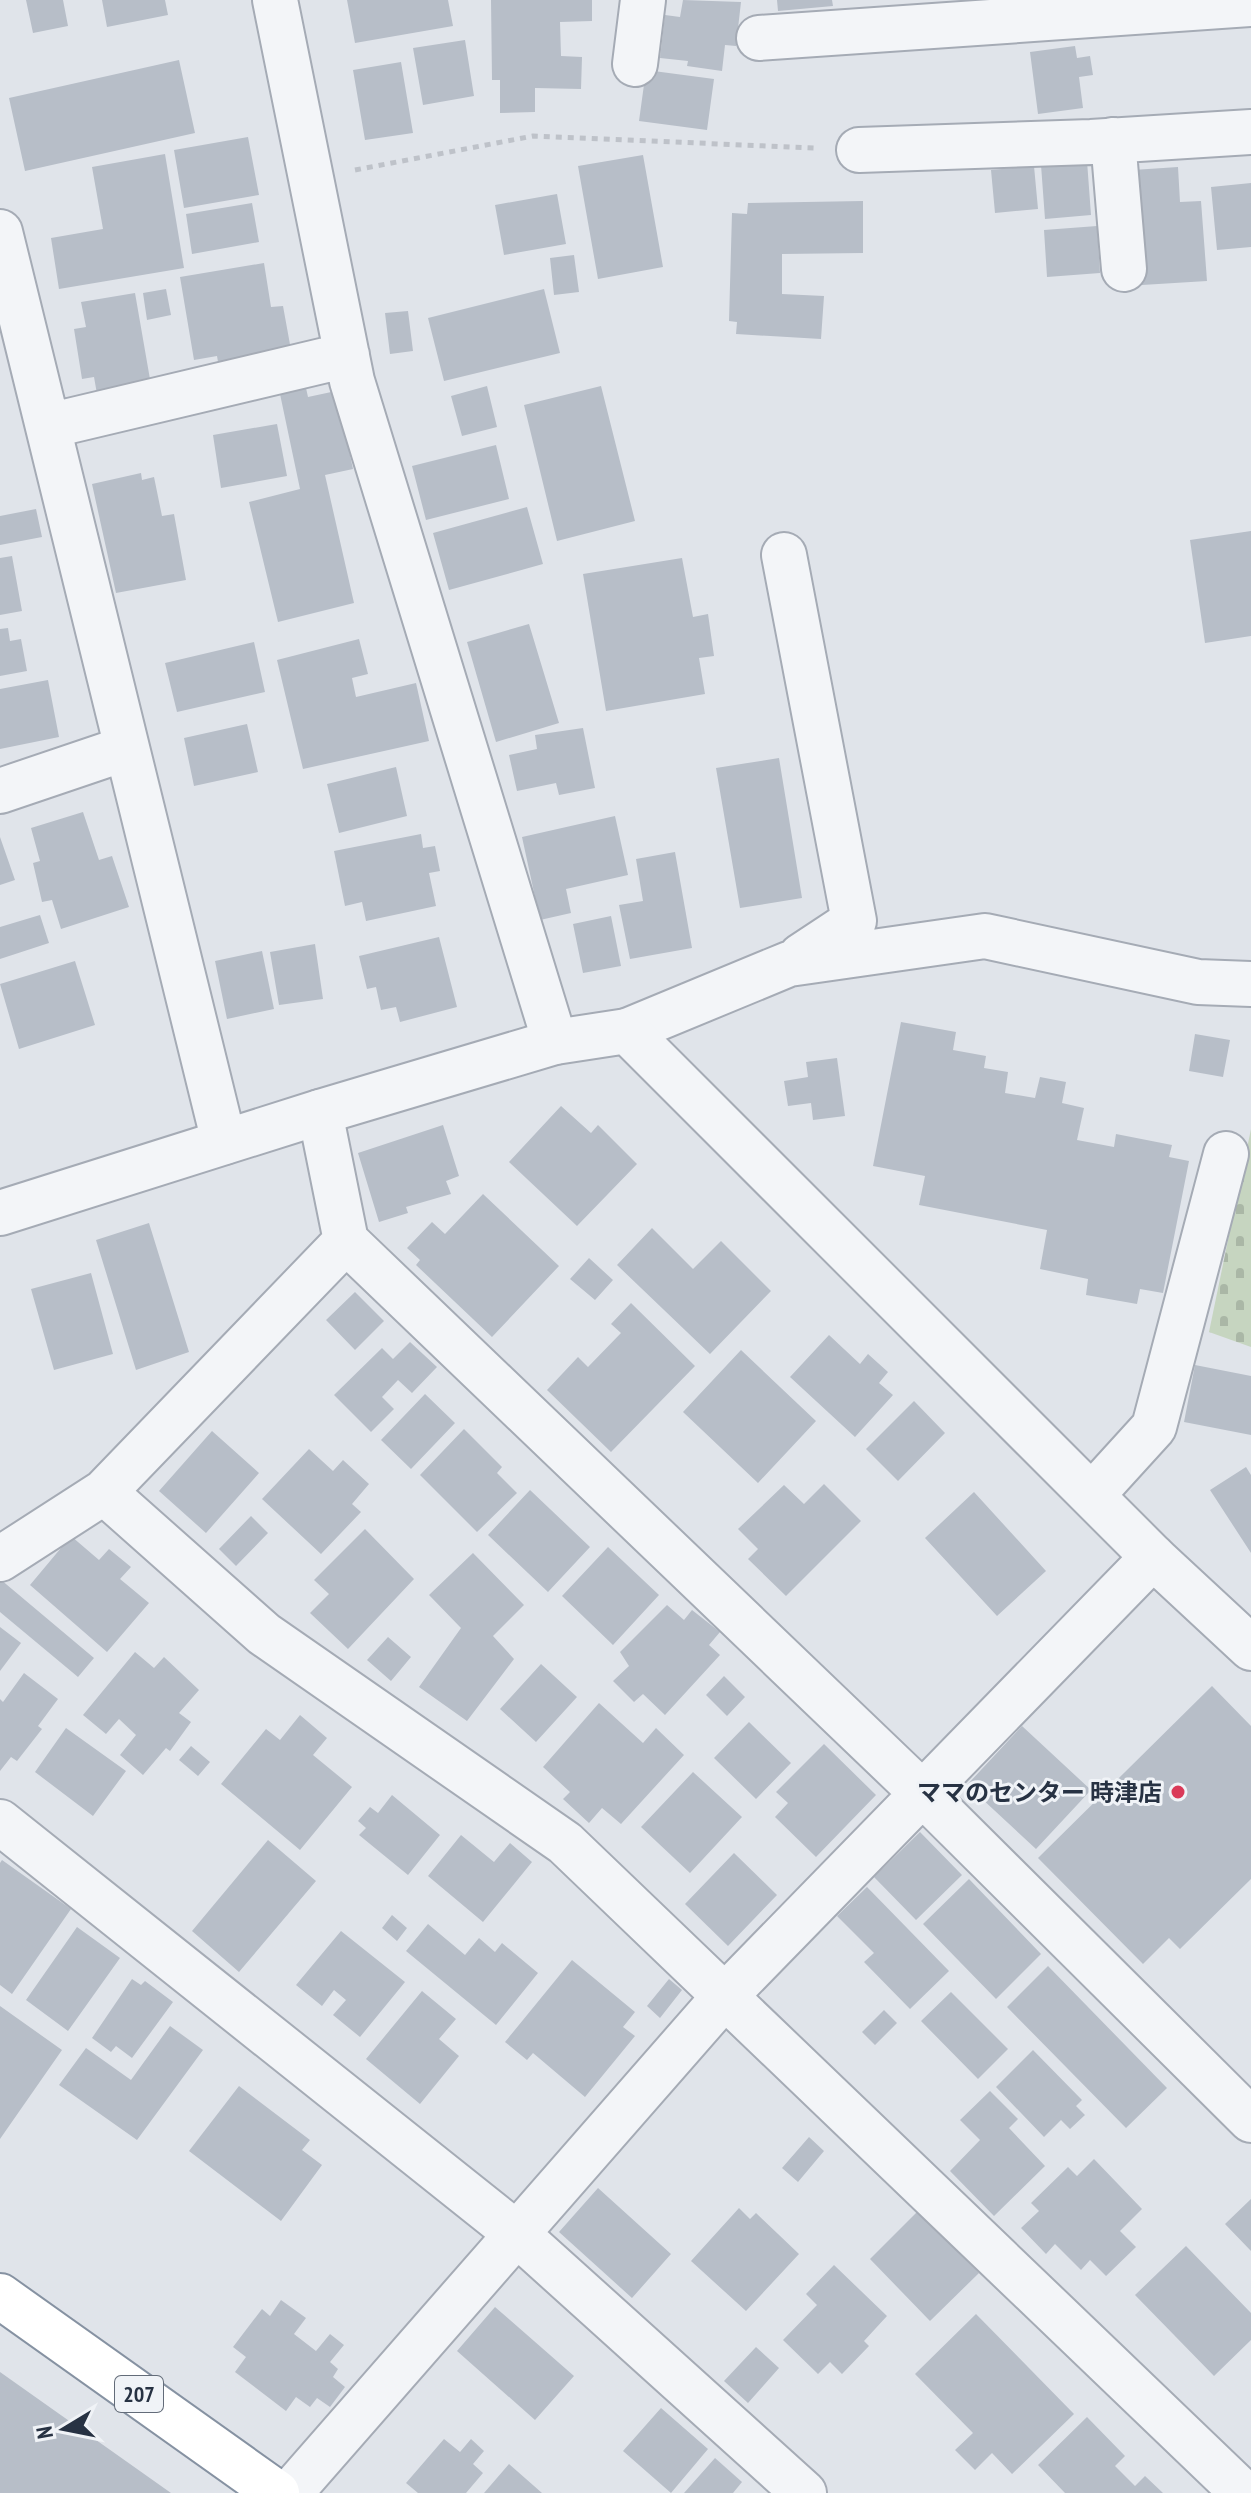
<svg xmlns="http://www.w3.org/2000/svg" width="1251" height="2493" font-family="'PT Sans Narrow','Noto Sans JP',sans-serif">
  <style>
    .cemetery { fill: url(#cemetery-stones) }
    .building { fill: #b7bec8 }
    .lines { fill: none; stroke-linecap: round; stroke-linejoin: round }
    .minor-casing { stroke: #a5abb5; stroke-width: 48 }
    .tertiary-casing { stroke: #a5abb5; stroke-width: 48 }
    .trunk-casing { stroke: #8692a2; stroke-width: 48 }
    .path { stroke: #bec2c9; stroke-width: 5; stroke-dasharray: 6 6; stroke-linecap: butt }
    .minor { stroke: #f3f5f8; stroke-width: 44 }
    .tertiary { stroke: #f3f5f8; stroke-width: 44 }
    .trunk { stroke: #fff; stroke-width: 44 }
    .poi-dot { fill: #da3a59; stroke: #f0f3f7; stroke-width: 3 }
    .labels { text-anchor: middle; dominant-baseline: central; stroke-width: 6; stroke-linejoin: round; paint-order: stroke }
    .shield { fill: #f0f3f7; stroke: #636c79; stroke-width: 2 }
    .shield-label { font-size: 22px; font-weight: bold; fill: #273243 }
    .poi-label { font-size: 24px; font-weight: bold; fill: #273243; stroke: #f0f3f7; text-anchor: end }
  </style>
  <defs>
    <pattern id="cemetery-stones" width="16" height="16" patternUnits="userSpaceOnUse" patternTransform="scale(2)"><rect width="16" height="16" fill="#c6d5c0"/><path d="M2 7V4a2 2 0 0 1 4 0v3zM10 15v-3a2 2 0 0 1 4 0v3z" fill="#aab7a6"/></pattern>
  </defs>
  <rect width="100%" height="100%" fill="#e0e4ea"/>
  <path class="cemetery" d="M1251,1129V1347L1209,1332Z"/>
  <path class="building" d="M26,0H63L68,26L33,33Z
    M102,0H165L168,15L107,27Z
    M347,0H448L453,26L355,43Z
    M491,0H592V21L560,22L561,56L582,57L581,89L535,88V112L500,113V80H492Z
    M683,0L741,2L736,46L725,45L722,71L687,66L688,61L660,58L665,15L680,17Z
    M777,0H832L833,6L778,11Z
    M465,40L474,96L423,105L413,48Z
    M1075,46L1077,58L1090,56L1093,75L1079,77L1083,108L1038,114L1030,52Z
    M179,60L195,133L25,171L9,98Z
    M401,62L413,133L365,140L353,70Z
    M646,70L714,79L707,130L639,121Z
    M248,137L259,195L184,208L174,150Z
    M165,154L184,268L59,289L51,238L103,229L92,167Z
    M643,155L663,267L598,279L578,166Z
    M1087,161L1091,215L1045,219L1041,165Z
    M1034,166L1038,209L995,213L991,170Z
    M1178,167L1180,202L1201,201L1207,281L1142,285L1133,170Z
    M1251,183V247L1217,250L1211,187Z
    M557,194L566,244L504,255L495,205Z
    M863,201V253L782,254V294L824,296L821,339L736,334L737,322L729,321L732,213L747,214L748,203Z
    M252,203L259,242L192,254L186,214Z
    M1097,226L1100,273L1047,277L1044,230Z
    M574,255L579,292L554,295L550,258Z
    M264,263L271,307L283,306L291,350L218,362L217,356L194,360L180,277Z
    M166,289L171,315L147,320L143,293Z
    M544,289L560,353L444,381L428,318Z
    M135,293L151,385L97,394L94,377L82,379L74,329L86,327L81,302Z
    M408,311L413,351L390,354L385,313Z
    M487,386L497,427L462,436L451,396Z
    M601,386L635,521L557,541L524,405Z
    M306,388L308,397L336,391L353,469L325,475L354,603L278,622L249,502L300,489L280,394Z
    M277,424L287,476L221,488L213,435Z
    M496,445L509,499L426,520L412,466Z
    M141,473L142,480L154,477L162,516L174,514L186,580L116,593L92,484Z
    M527,507L543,564L449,590L433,533Z
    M36,509L42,537L0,545V516Z
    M1251,531V636L1205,643L1190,540Z
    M12,556L22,611L0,615V558Z
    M682,558L693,617L708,614L714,656L699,658L705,694L606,711L583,574Z
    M529,624L559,723L496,742L467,642Z
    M8,628L10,641L21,639L27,671L0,676V629Z
    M359,639L368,674L352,678L356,697L416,683L429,741L303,769L277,660Z
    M254,642L265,692L177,712L165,663Z
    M48,680L59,737L0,749V689Z
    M247,724L258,772L194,786L184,738Z
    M583,728L595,788L559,795L556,783L517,791L509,755L537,749L535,735Z
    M779,758L802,898L740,908L716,768Z
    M396,767L407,816L339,833L327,784Z
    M83,812L99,860L112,856L129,907L61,929L52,900L42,902L33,863L40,861L31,828Z
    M615,816L628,875L566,889L571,913L540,920L522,837Z
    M421,834L423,848L435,846L440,871L429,873L436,906L366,921L362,902L345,906L334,851Z
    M0,837L15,880L0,885Z
    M675,852L692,948L630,959L619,905L643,901L636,859Z
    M40,915L49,943L0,959V927Z
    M611,916L621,966L583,973L573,924Z
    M439,937L457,1007L400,1022L396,1007L381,1010L376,987L367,989L359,956Z
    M315,944L323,999L279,1005L270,952Z
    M262,951L274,1009L227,1019L215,961Z
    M75,961L95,1025L19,1049L0,984Z
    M901,1022L956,1032L953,1050L986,1056L984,1068L1008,1072L1005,1093L1035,1098L1040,1077L1066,1082L1062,1103L1084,1108L1077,1140L1114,1147L1116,1134L1172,1145L1169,1157L1189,1161L1163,1293L1140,1289L1137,1304L1086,1295L1088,1279L1040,1269L1047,1230L919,1205L925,1176L873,1166Z
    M1195,1034L1230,1040L1223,1077L1189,1071Z
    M837,1058L845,1116L813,1120L811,1103L788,1106L784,1081L808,1077L806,1062Z
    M561,1106L591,1133L598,1125L637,1164L577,1226L509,1162Z
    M443,1125L459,1176L446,1181L451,1194L406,1207L408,1213L379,1222L358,1153Z
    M483,1194L559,1266L492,1337L416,1265L420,1260L407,1248L432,1222L445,1234Z
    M149,1223L189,1352L136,1370L96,1240Z
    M652,1228L693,1269L721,1241L771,1291L710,1354L617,1265Z
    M589,1258L613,1280L595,1300L570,1279Z
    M91,1273L113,1354L54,1370L31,1289Z
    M355,1292L384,1321L355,1350L326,1320Z
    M631,1303L695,1366L611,1452L547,1390L578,1357L588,1367L621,1333L611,1324Z
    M829,1335L860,1364L868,1354L888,1372L879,1383L893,1395L855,1437L790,1377Z
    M410,1342L437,1367L412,1393L398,1380L382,1397L394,1409L371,1432L334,1395L382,1348L393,1359Z
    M741,1350L816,1421L758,1483L683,1412Z
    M1195,1365L1251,1376V1435L1184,1422Z
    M425,1394L455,1423L411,1469L381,1440Z
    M914,1401L945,1433L898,1481L866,1449Z
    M464,1429L502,1467L497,1473L517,1493L477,1532L420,1475Z
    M212,1431L259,1473L206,1533L159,1491Z
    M309,1449L333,1471L343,1460L369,1484L352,1504L361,1512L321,1554L262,1499Z
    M1246,1467L1251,1475V1553L1210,1490Z
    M824,1484L861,1521L786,1596L748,1559L758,1549L738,1529L784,1485L804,1504Z
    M530,1490L590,1547L548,1592L488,1535Z
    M974,1492L1046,1571L997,1616L925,1538Z
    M251,1516L268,1533L236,1566L219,1549Z
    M365,1529L414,1579L348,1649L310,1613L329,1594L314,1580Z
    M71,1536L99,1560L109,1549L131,1567L120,1579L149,1603L107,1652L30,1585Z
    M608,1547L659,1595L613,1645L562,1596Z
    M473,1553L524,1605L493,1636L514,1659L467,1721L419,1687L461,1628L429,1595Z
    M0,1579L94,1658L78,1677L0,1612Z
    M667,1605L684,1620L692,1610L720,1632L709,1645L720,1655L665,1715L643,1694L634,1702L613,1681L629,1666L620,1652Z
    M0,1627L21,1643L0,1671Z
    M388,1637L411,1657L391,1681L367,1660Z
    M135,1652L154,1668L164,1657L199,1690L179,1713L191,1722L170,1751L166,1748L143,1775L120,1755L136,1735L119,1719L106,1734L83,1715Z
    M541,1664L577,1697L536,1742L500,1709Z
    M24,1673L58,1699L38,1726L42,1729L17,1761L11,1757L0,1771V1699L3,1702Z
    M724,1676L745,1697L727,1716L706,1695Z
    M1212,1686L1251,1726V1879L1180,1949L1169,1938L1143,1964L1038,1858Z
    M599,1703L643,1743L656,1728L684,1755L621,1824L602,1808L589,1823L563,1799L570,1792L543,1767Z
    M300,1715L327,1738L313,1755L352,1787L300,1850L221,1784L266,1729L280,1740Z
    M749,1722L791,1763L756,1799L714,1758Z
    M1022,1726L1091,1790L1036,1849L967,1785Z
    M66,1728L126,1771L93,1816L35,1772Z
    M824,1744L876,1795L816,1857L775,1817L788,1803L776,1792Z
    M191,1746L210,1762L198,1776L179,1760Z
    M693,1772L742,1817L690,1873L641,1827Z
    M392,1795L440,1835L408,1875L359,1835L366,1828L358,1821L370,1807L378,1813Z
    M920,1832L962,1875L916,1920L874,1877Z
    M461,1835L494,1862L510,1843L532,1862L483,1922L428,1876Z
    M268,1840L316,1881L239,1972L192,1931Z
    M734,1853L777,1895L728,1946L685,1904Z
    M2,1860L71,1909L12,1994L0,1985V1863Z
    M969,1879L1041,1954L996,1999L923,1924Z
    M867,1887L949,1971L910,2009L864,1962L874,1953L837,1916Z
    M392,1915L407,1928L397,1941L382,1928Z
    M428,1924L465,1955L479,1938L495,1952L502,1943L538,1973L496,2025L406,1951Z
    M77,1927L120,1958L68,2031L26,2000Z
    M341,1931L405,1982L360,2037L333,2015L346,2000L334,1990L322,2006L296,1985Z
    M572,1960L635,2012L623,2027L635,2036L585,2097L533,2053L527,2060L505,2042Z
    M1048,1966L1167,2088L1126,2128L1007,2007Z
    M132,1979L141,1985L145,1981L173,2002L132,2058L116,2046L111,2052L92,2038Z
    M669,1979L682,1990L660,2018L647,2006Z
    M422,1991L456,2019L439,2039L459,2056L420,2104L366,2059Z
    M951,1992L1008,2049L978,2079L921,2021Z
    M0,2006L62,2050L0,2139Z
    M884,2010L897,2023L875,2045L862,2032Z
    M170,2026L203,2050L137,2140L59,2085L86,2048L131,2080Z
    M1033,2050L1082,2100L1076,2106L1085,2115L1070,2129L1061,2120L1044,2137L996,2087Z
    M239,2086L310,2140L302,2150L322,2165L281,2221L189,2151Z
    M990,2091L1018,2119L1009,2128L1045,2166L994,2216L950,2171L980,2140L960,2120Z
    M809,2137L824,2151L798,2182L782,2168Z
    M1094,2159L1142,2209L1120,2231L1136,2247L1106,2276L1090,2260L1081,2270L1055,2244L1046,2254L1021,2228L1039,2211L1031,2203L1068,2167L1077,2176Z
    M598,2188L671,2254L632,2298L559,2232Z
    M1251,2199V2251L1225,2224Z
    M739,2208L750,2219L756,2213L799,2254L746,2311L691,2261Z
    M918,2211L979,2273L930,2321L870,2259Z
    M1186,2246L1251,2313V2340L1214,2376L1135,2295Z
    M834,2265L887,2316L864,2341L869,2346L842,2374L830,2362L818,2374L783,2340L817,2305L806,2294Z
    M281,2300L306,2318L294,2334L316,2351L330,2334L344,2345L330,2362L338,2369L333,2377L345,2387L330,2407L317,2398L310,2407L296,2397L286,2411L235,2372L246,2357L233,2347L262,2309L270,2316Z
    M495,2307L574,2376L535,2420L457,2351Z
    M976,2314L1074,2414L1012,2474L992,2453L975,2470L955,2450L973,2433L915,2374Z
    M756,2347L779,2368L748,2403L724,2381Z
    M0,2372L171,2493H0Z
    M661,2408L708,2449L671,2493L623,2451Z
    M1087,2417L1125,2456L1115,2466L1135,2486L1145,2476L1163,2493H1065L1038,2465Z
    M444,2439L460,2452L471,2439L484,2451L473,2464L483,2473L466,2493H418L406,2483Z
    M715,2458L742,2482L733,2493H684Z
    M509,2464L542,2493H484Z"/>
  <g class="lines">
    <g class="minor-casing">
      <path id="minor" d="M275,0L352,381L555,1042
        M759,38L1251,4
        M635,64L643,0
        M1113,140L1124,269
        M859,150L1091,142L1251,132
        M0,232L224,1142
        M48,426L347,355
        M784,555L854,921L801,956
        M0,791L127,748
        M627,1031L789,964L985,936L1198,982L1251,984
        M346,1241L922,1793L1251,2120
        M104,1492L264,1634L565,1843L1243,2493
        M1093,1494L1154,1427L1226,1154
        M0,1559L104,1492L346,1241L320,1112
        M0,1822L517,2234L804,2493
        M290,2493L724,1997L1153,1557"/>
    </g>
    <g class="tertiary-casing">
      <path id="tertiary" d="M0,1213L320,1112L555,1042L627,1031L1153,1557L1251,1648"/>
    </g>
    <g class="trunk-casing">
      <path id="trunk" d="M0,2296L277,2493"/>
    </g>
    <path class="path" d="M355,170L533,136L814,148"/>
    <use href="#minor" class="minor"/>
    <use href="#tertiary" class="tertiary"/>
    <use href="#trunk" class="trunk"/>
  </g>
  <circle class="poi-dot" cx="1178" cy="1792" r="8"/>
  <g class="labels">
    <rect class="shield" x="115" y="2376" width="48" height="36" rx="6"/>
    <g class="shield-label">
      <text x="139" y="2394">207</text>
    </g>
    <g class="poi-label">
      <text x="1162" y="1792">ママのセンター 時津店</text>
    </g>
  </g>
  <g transform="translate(64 2429) rotate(260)" stroke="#f0f3f7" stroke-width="6" paint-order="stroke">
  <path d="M0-6L14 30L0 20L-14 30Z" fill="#273243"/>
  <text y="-12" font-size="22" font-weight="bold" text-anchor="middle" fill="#273243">N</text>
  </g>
</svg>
